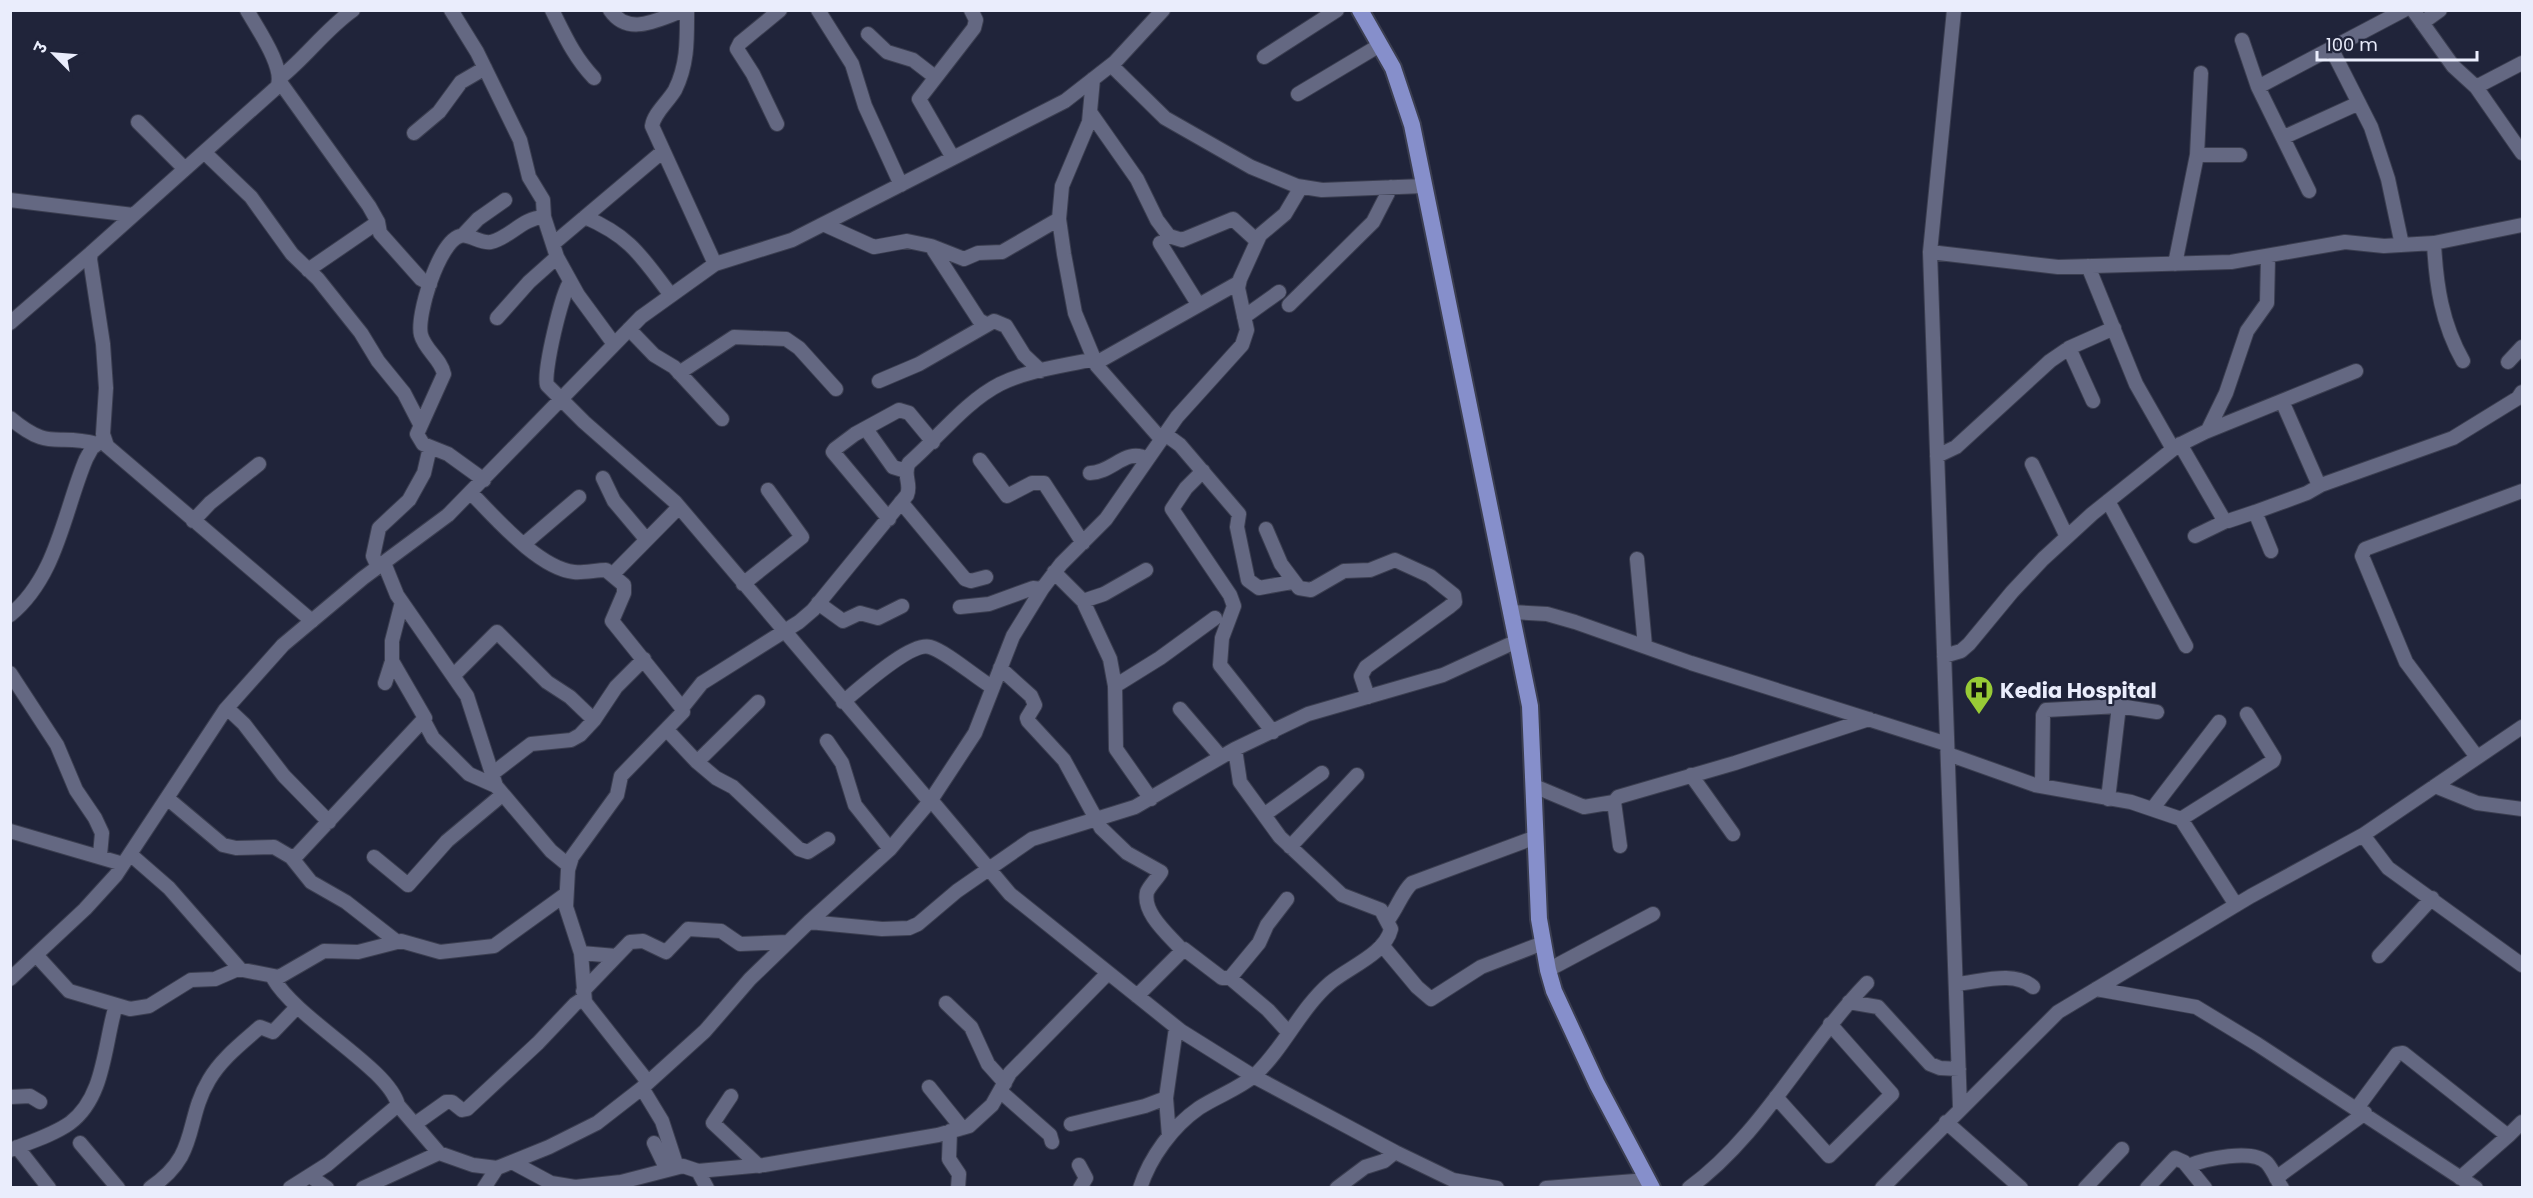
<svg xmlns="http://www.w3.org/2000/svg" width="2533" height="1198" font-family="Poppins,'Noto Sans Devanagari',sans-serif">
  <style>
    .lines { fill: none; stroke-linecap: round; stroke-linejoin: round }
    .minor-casing { stroke: #3b3e50; stroke-width: 16 }
    .major-casing { stroke: #3b3e50; stroke-width: 20 }
    .minor { stroke: #646882; stroke-width: 14 }
    .major { stroke: #868fcb; stroke-width: 16 }
    .labels { text-anchor: middle; dominant-baseline: central; stroke-width: 4.5; stroke-linejoin: round; paint-order: stroke }
    .poi-label { font-size: 21px; font-weight: bold; fill: #eaedfc; stroke: #20243a; text-anchor: start }
  </style>
  <rect width="100%" height="100%" fill="#20243a"/>
  <g class="lines">
    <g class="minor-casing">
      <path id="minor" d="M247,10C257,28 286,69 277,87L91,253L90,259L103,344L106,388L103,434L107,446L312,621
        M451,10L477,52L520,140L529,177L543,200L544,217L557,257L578,295L614,344
        M552,10C565,36 574,57 594,78
        M610,10C629,38 660,18 685,10
        M687,10C687,39 688,64 675,90C668,102 654,113 652,126L715,264
        M818,10L852,64L865,106L901,185
        M1954,10L1930,252L1960,1108
        M2413,10L2453,66L2476,87L2522,153
        M2422,23L2440,10
        M868,34L887,52L913,60L935,77
        M2242,40L2258,87
        M2332,50L2371,127L2388,179L2402,245
        M1264,57L1337,10
        M1111,65L1165,118L1251,167L1297,186L1322,190L1424,186
        M281,77C307,56 326,29 353,10
        M1093,79L1089,122L1062,186L1059,219L1064,254L1075,313L1097,366L1161,439
        M280,82L369,206L378,222L380,233L421,279L430,284
        M2476,87L2522,63
        M1298,94L1380,45
        M1090,112L1137,179L1157,220L1169,236L1182,240L1233,219L1257,241
        M138,122L185,169
        M777,124L753,74L737,49L740,43L780,10
        M414,133L439,112L461,82L485,68
        M2284,137L2359,103
        M204,152L251,197L292,254L318,279L361,333L378,361L404,393L420,424
        M2197,155H2240
        M953,158L919,99L974,28L976,20L971,10
        M2309,191L2258,87L2404,10
        M10,200L133,215
        M585,217C631,237 641,256 670,294
        M823,224L874,247L907,241L931,246L964,259L978,253L1002,252L1059,219
        M463,235L478,219L505,200
        M1160,243L1198,304
        M2434,243C2436,285 2442,324 2463,361
        M553,244L662,152
        M931,246L979,320L986,324
        M1930,252L2058,267L2231,262L2345,242L2384,246L2434,243L2522,225
        M2175,264L2197,155L2201,73
        M2088,266L2136,384L2173,449
        M308,270L378,222
        M570,282C562,293 543,372 547,385L584,422L675,502L930,802
        M1289,305L1373,222L1391,187
        M1244,317L1279,292
        M497,318L529,282L557,257
        M10,323L91,253
        M629,329L654,355L674,367L722,419
        M2069,348L2093,401
        M2508,362L2522,347
        M1096,363L1238,283
        M679,373L734,337L786,339L799,348L836,389
        M879,381L919,364L994,321L1006,326L1024,355L1041,371
        M2282,401L2318,483L2321,485L2453,438L2518,398L2522,392
        M10,418C52,453 55,432 97,444
        M866,429L893,467L906,471
        M2208,430L2226,393L2247,331L2267,303L2268,258
        M1165,434L1180,445L1239,514L1237,527L1248,580L1259,588L1292,582
        M2180,444L2224,520L2228,521L2255,512L2271,551
        M1937,456L1956,447L2050,361L2069,348L2114,328
        M980,460L1007,496L1032,483H1044L1083,543
        M2032,464L2067,537
        M1203,471L1186,488L1172,509L1230,595L1234,606L1222,638L1220,665L1273,732
        M1090,473C1112,473 1126,447 1147,459
        M603,478L614,501L646,539
        M484,480L448,454L423,444L417,434L444,374C441,359 425,350 421,335C416,316 439,242 460,236C469,233 480,244 491,242C511,237 522,218 544,217
        M471,493C495,517 538,568 574,572C584,573 596,570 606,570L624,585V593L612,621L682,708L702,683L799,622L813,610L907,495C912,484 902,474 909,463C938,438 965,402 1000,384C1028,370 1064,366 1094,359
        M2108,501L2186,646
        M901,502L965,579L971,581L986,577
        M2255,512L2307,493L2321,485
        M889,519L833,452L835,449L855,434L899,410L909,413L933,442
        M193,521L210,503L259,464
        M1266,529L1281,564L1299,588L1311,590L1344,571L1370,570L1395,560L1430,576L1454,595L1455,602L1449,607L1366,667L1361,676L1368,697
        M2195,536L2226,521
        M524,544L579,497
        M1637,559L1645,646
        M384,563L397,595L467,696L496,786L551,851L568,865
        M378,567L373,556L379,528L409,500L424,473L430,447
        M1054,572L1083,601L1110,659L1115,686L1116,749L1151,799
        M613,574L679,507
        M743,584L802,537L768,490
        M1083,601L1104,594L1146,570
        M818,603L843,621L860,613L878,618L902,606
        M960,607L989,604L1033,588L1042,589
        M1511,612L1547,614L1575,622L1691,663L1947,744
        M10,615C57,577 64,511 86,459L92,448L104,439
        M1944,656L1961,651L1969,644L2012,592L2043,559L2092,514L2177,446L2205,432L2356,371
        M1000,668L1031,696L1035,705L1027,718L1028,721L1064,760L1101,828L1127,853L1161,872C1157,879 1150,885 1147,892C1142,913 1169,935 1181,949
        M10,673L57,745L76,790L95,818L102,833L100,855
        M454,675L497,632L547,682L570,697L594,720
        M385,683L392,661
        M1115,686L1160,658L1215,618
        M843,702C859,689 911,641 930,647C947,652 975,677 992,687
        M227,708L244,724L284,776L329,822
        M1180,709L1221,757
        M424,721L433,738L469,774L496,786
        M667,730L697,762L716,778L733,787L799,849L808,852L828,839
        M827,741L842,763L855,805L890,849
        M1948,754L2035,785L2131,802L2181,819L2236,905
        M2477,757L2406,662L2362,556L2365,549L2522,491
        M697,762L758,702
        M492,774L531,744L571,740L580,735L594,720L616,687L644,659
        M1691,775L1733,834
        M1534,786L1584,807L1614,802
        M2042,786L2043,715L2046,710L2119,706L2157,712
        M2435,786L2477,803L2522,809
        M167,798L223,845L236,848L274,847L291,857L298,854L425,718L392,661V641L402,602
        M2108,799L2119,706
        M931,800L1010,894L1181,1031L1253,1076L1395,1152L1453,1180L1497,1188
        M2153,808L2219,722
        M1264,815L1322,773
        M2181,819L2273,761L2274,758L2247,714
        M10,831L123,864
        M2363,835L2388,868L2522,965
        M1620,846L1614,802L1618,797L1735,763L1869,719
        M1290,847L1357,775
        M130,854L169,888L240,969
        M291,857L311,882L346,902L396,941
        M374,857L408,885L447,841L502,795
        M1388,920C1398,907 1402,892 1412,883L1536,837
        M809,922L882,929L909,928L918,924L957,891L1032,839L1135,807L1235,749L1308,714L1443,675L1517,641
        M1382,945L1417,987L1431,999L1481,967L1543,943
        M581,953L616,956
        M37,956L69,991L130,1009L149,1006L191,980L215,979L238,969L279,977L324,951L358,952L401,941L440,952L494,946L566,894
        M2379,956L2432,898
        M1548,970L1653,914
        M273,978C297,1020 389,1068 398,1105
        M1230,978L1268,1010L1289,1033
        M10,979L85,909L116,875L225,710L283,645L363,578L448,515L641,317L715,264L792,240L1065,101L1115,62L1163,10
        M1956,984C1980,982 2014,970 2033,987
        M2096,989L2196,1007L2257,1044L2476,1188
        M583,991L630,942L643,941L666,952L688,929L721,931L740,944L788,942
        M1137,996L1184,949L1222,978H1230L1259,943L1267,925L1287,899
        M1849,1002L1878,1007L1930,1064L1940,1068L1959,1069
        M946,1003L971,1027L988,1064L1005,1083
        M648,1082L585,1002L581,953L566,907L568,870L572,857L617,795L621,776L683,712L682,708
        M929,1087L962,1128
        M642,1088L662,1121L677,1167
        M1000,1091L1050,1135L1052,1142
        M731,1096L713,1123L759,1166
        M10,1097L30,1096L40,1102
        M1776,1097L1829,1156L1892,1094L1830,1024
        M2357,1108L2397,1054L2403,1053L2508,1136L2460,1178
        M1946,1122L2021,1188
        M415,1124L446,1102H452L462,1110L467,1109L538,1043L575,1004L584,998
        M1071,1124L1145,1106L1166,1098
        M950,1131L949,1159L959,1174L958,1188
        M1169,1136L1166,1098L1176,1028
        M2508,1136L2522,1122
        M80,1143L118,1188
        M654,1143L667,1170
        M17,1147L49,1188
        M10,1150C30,1142 53,1135 70,1123C105,1097 104,1044 116,1005
        M512,1162L551,1183L575,1187L621,1182L683,1166L698,1171L764,1165L938,1135L969,1126L992,1105L1010,1073L1108,973
        M1079,1165L1086,1178L1080,1188
        M2188,1166C2205,1159 2253,1148 2267,1163C2273,1170 2277,1180 2282,1188
        M698,1171L707,1188
        M310,1176L327,1188
        M2276,1178L2365,1113
        M150,1188C200,1155 184,1122 209,1080C221,1059 242,1043 260,1027L273,1032L297,1007
        M290,1188L328,1164L398,1105L439,1153L473,1165L497,1168
        M363,1188L439,1153
        M484,1188L497,1168L549,1147L597,1123L642,1088L705,1031L750,979L809,922L890,849L931,800L975,733L1013,636L1042,589L1061,564L1106,519L1177,417L1242,345L1247,330L1238,288L1240,279L1260,235L1285,214L1301,187
        M1140,1188C1150,1157 1173,1126 1199,1108C1217,1096 1239,1089 1255,1075C1284,1048 1300,1009 1330,983C1349,967 1385,954 1391,929L1381,910L1342,895L1280,837L1240,782L1235,749
        M1337,1188L1365,1167L1384,1161L1395,1152
        M1546,1188L1648,1180
        M1689,1188C1761,1136 1806,1046 1867,983
        M1882,1188L2058,1012L2251,896L2363,835L2522,727
        M2085,1188L2122,1149
        M2147,1188L2175,1158L2184,1162L2205,1188"/>
    </g>
    <g class="major-casing">
      <path id="major" d="M1360,10L1393,68L1412,125L1530,706L1539,919L1548,970L1554,991L1597,1084L1652,1188"/>
    </g>
    <use href="#minor" class="minor"/>
    <use href="#major" class="major"/>
  </g>
  <defs>
    <g id="hospital-pin" transform="scale(1.5)"><path d="M0 17L-7.5 6A9.5 9.5 0 1 1 7.5 6Z" fill="#98cb36" stroke="#20243a"/><path d="M-5-5h3v3.5h4V-5h3V5h-3V1.5h-4V5h-3Z" fill="#111"/></g>
  </defs>
  <g fill-rule="evenodd">
    <use href="#hospital-pin" x="1979" y="690"/>
  </g>
  <g class="labels">
    <g class="poi-label">
      <text x="2000" y="690">Kedia Hospital</text>
    </g>
  </g>
  <rect width="2533" height="1198" fill="none" stroke="#eaedfc" stroke-width="24"/>
  <g transform="translate(54 54) rotate(295)" stroke="#20243a" stroke-width="4.5" paint-order="stroke">
  <path d="M0-4.5L10 22L0 15L-10 22Z" fill="#eaedfc"/>
  <text y="-9" font-size="16" font-weight="bold" text-anchor="middle" fill="#eaedfc">उ</text>
  </g>
  <path d="M2317 51v9h160v-9" fill="none" stroke="#eaedfc" stroke-width="3"/>
  <text x="2326" y="51" font-size="18" fill="#eaedfc" stroke="#20243a" stroke-width="4.5" paint-order="stroke">100 m</text>
</svg>
